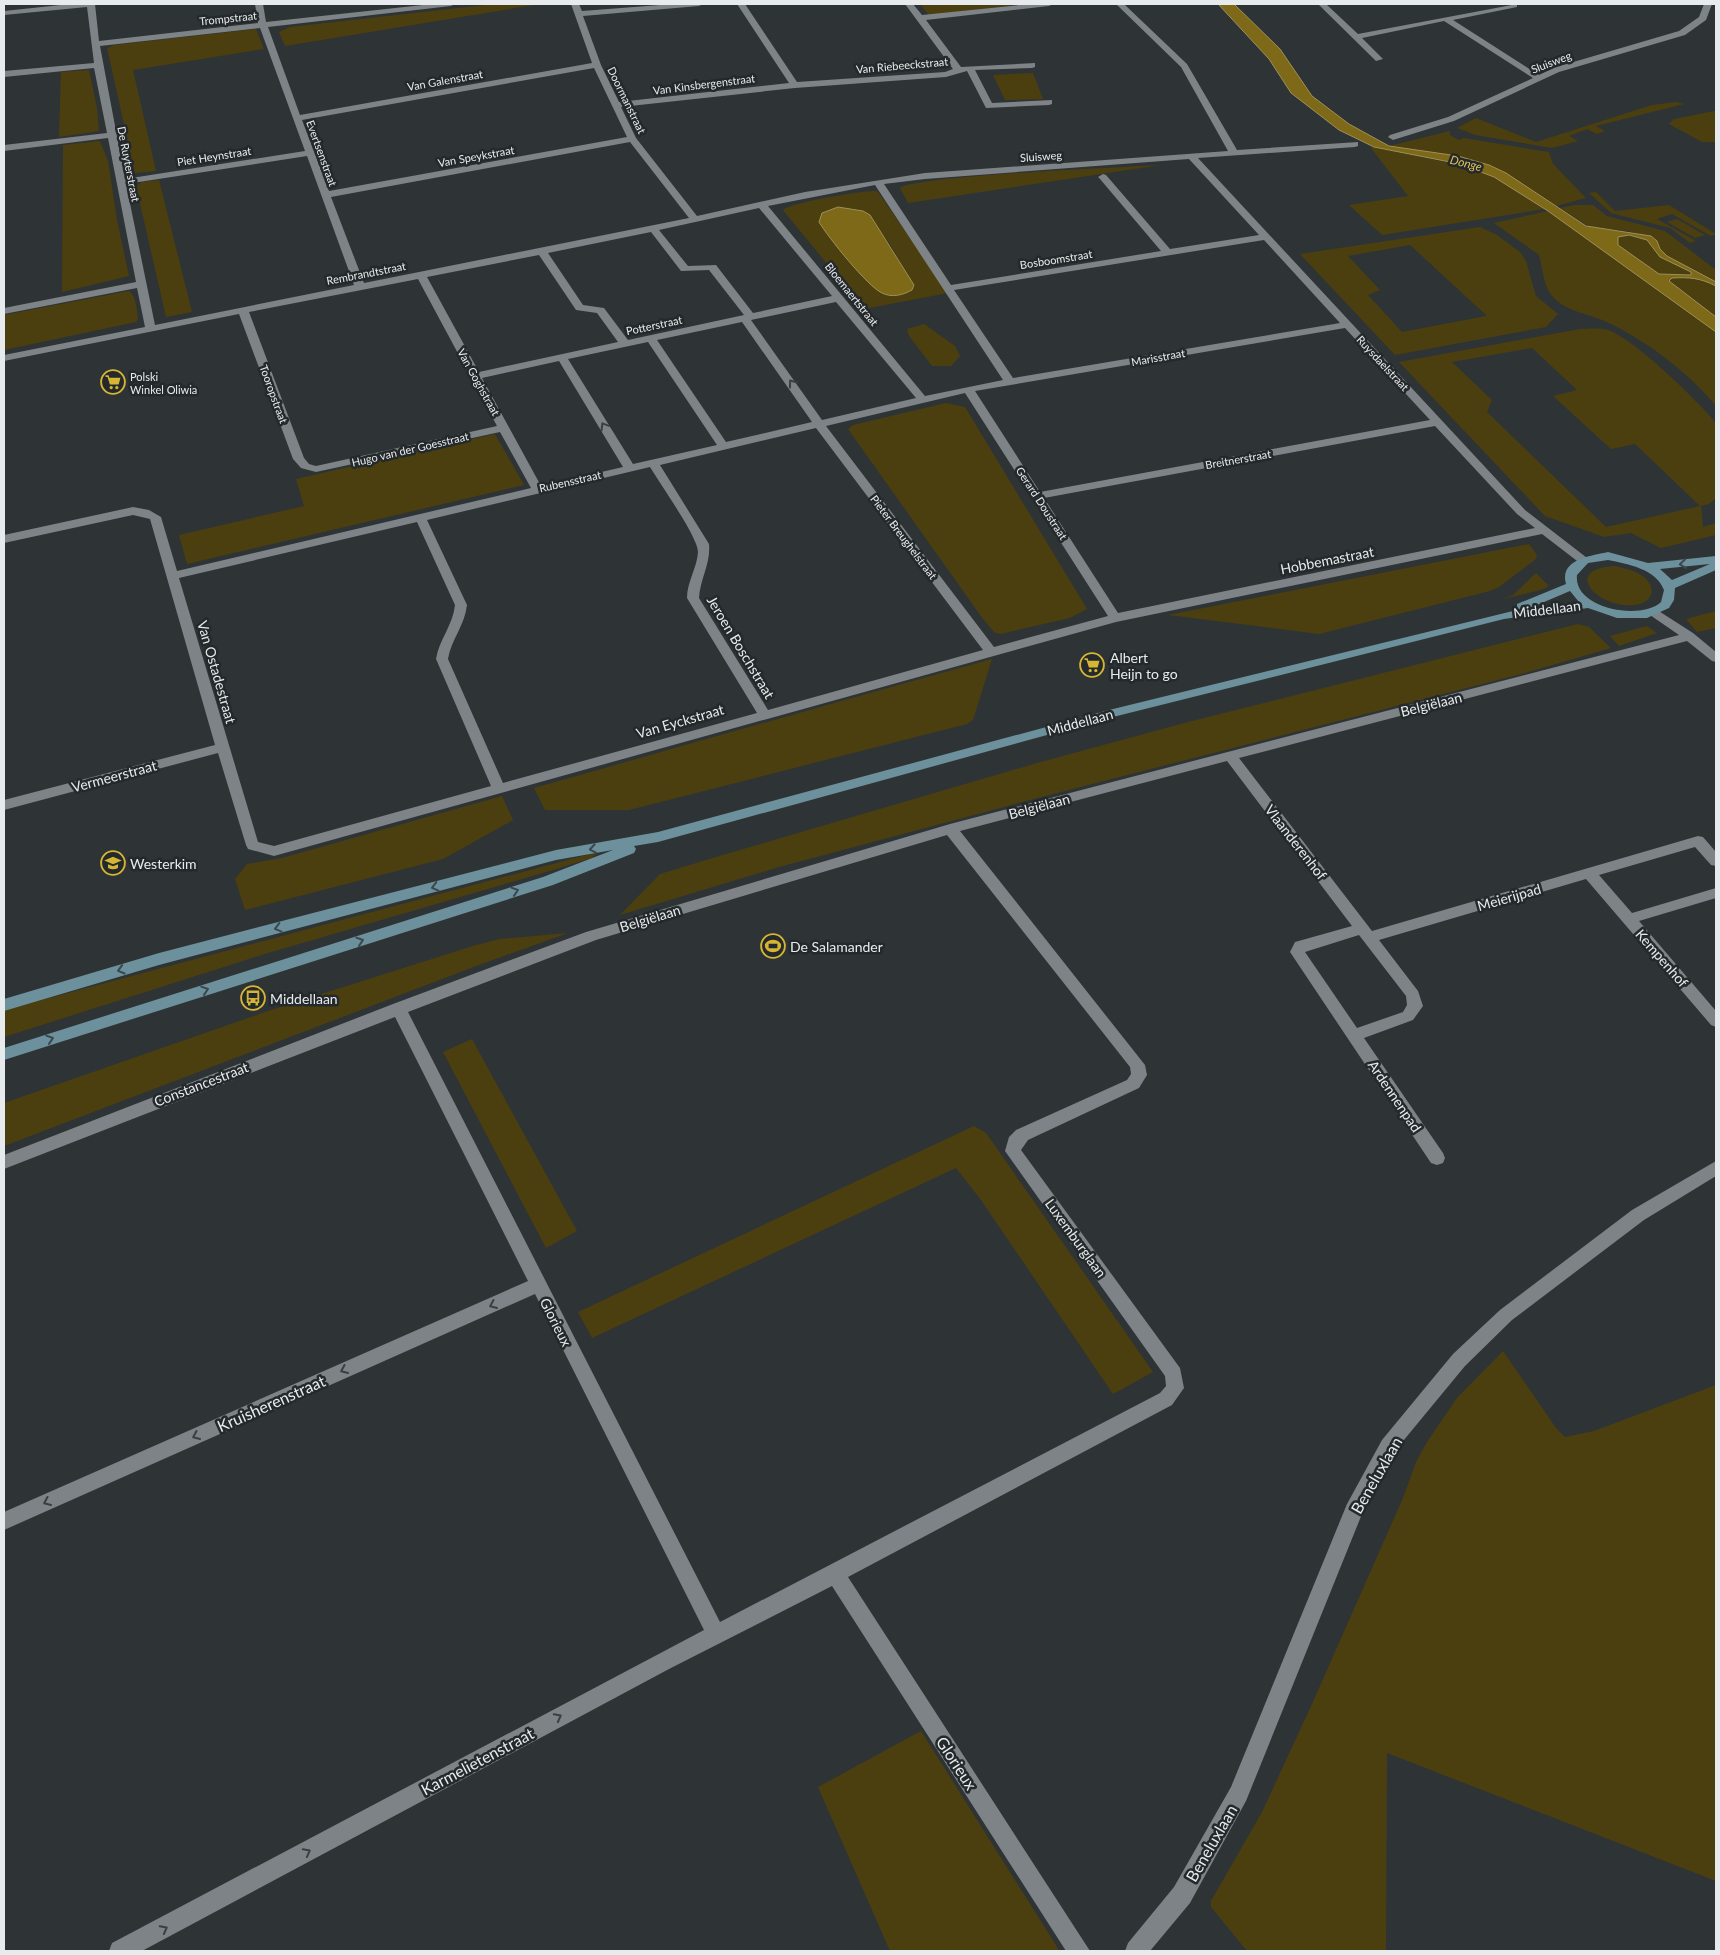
<svg xmlns="http://www.w3.org/2000/svg" width="1720" height="1955" font-family="Lato,sans-serif">
  <style>
    .green { fill: #4c3f0f; fill-rule: evenodd }
    .water { fill: #7e6918; stroke: #9e9058; fill-rule: evenodd }
    .lines { fill: none; stroke-linecap: round; stroke-linejoin: round }
    .street { fill: #7d8386; fill-rule: evenodd }
    .secondary { fill: #6c909c; fill-rule: evenodd }
    .oneway { stroke: #3a4042 }
    .oneway2 { stroke: #3a484d }
    .labels { text-anchor: middle; dominant-baseline: central; stroke-width: 5; stroke-linejoin: round; paint-order: stroke }
    .far-street-label { font-size: 11px; fill: #e8ebed; stroke: #24292b }
    .far-poi-label { font-size: 11px; fill: #e8ebed; stroke: #24292b; text-anchor: start }
    .far-water-label { font-size: 12px; font-style: italic; fill: #dec158; stroke: #24292b }
    .street-label { font-size: 14px; fill: #e8ebed; stroke: #24292b }
    .poi-label { font-size: 14px; fill: #e8ebed; stroke: #24292b; text-anchor: start }
    .near-street-label { font-size: 16px; fill: #e8ebed; stroke: #24292b }
  </style>
  <rect width="100%" height="100%" fill="#2e3335"/>
  <path class="green" d="M494,4H540L285,46L279,32L290,27Z
    M920,4H1024L929,15Z
    M256,29L264,49L133,70L156,171L135,173L107,48L114,45Z
    M89,70L97,108L99,131L59,137L61,72Z
    M1033,73L1043,99L1005,100L993,75Z
    M1676,102L1684,104L1596,126L1605,131L1597,134L1587,129L1569,136L1578,141L1552,148L1475,135L1457,128L1476,118L1536,142L1652,105Z
    M1714,111L1716,112V142H1702L1669,124L1674,119Z
    M1450,131V135L1459,140L1464,138L1549,152L1553,164L1586,198L1556,206L1489,165L1458,156L1389,146Z
    M100,141L108,161L117,220L129,276L62,292L63,145Z
    M1374,147L1478,169L1494,177L1544,209L1382,235L1349,205L1408,196L1371,148Z
    M1161,165L908,203L900,188C914,176 1126,167 1161,165Z
    M159,180L192,312L166,317L136,186L142,182Z
    M876,191L878,192L948,293L864,309L783,210C789,203 864,190 876,191ZM838,207L863,211L889,243L914,285L912,290C905,294 894,297 885,294C871,290 828,237 819,222L825,211Z
    M1596,192L1615,211L1669,205L1716,234L1711,236L1672,214L1657,219L1696,241L1690,243L1670,228L1611,213L1589,193Z
    M1574,205H1593L1607,216L1665,231L1716,270V282L1667,256L1660,249L1657,241L1628,231L1590,227L1560,208Z
    M1548,211L1716,332V406C1687,371 1649,343 1609,323C1591,314 1567,312 1554,298C1543,287 1543,269 1539,255L1494,223Z
    M1677,219L1705,235L1695,238L1667,222Z
    M1480,227L1497,235L1520,252L1526,261L1536,296L1558,314L1546,327L1395,355L1300,254ZM1410,245L1486,315V316L1402,332L1368,295L1380,290L1348,256Z
    M1626,235L1647,240L1660,257L1691,272L1692,275L1659,274L1618,245V237Z
    M1695,277L1716,286V317L1669,281L1672,278Z
    M129,291C136,296 137,310 138,319L136,322L4,350V315Z
    M924,324L955,346L960,356L951,366H932L909,336L907,329Z
    M1580,329C1589,329 1602,327 1611,331C1639,344 1695,398 1716,423V498L1709,504L1701,506L1703,527L1716,523V535L1661,548L1631,533L1604,537L1545,516L1399,362ZM1532,348L1577,390L1553,396L1611,449L1635,444L1700,506L1606,527L1487,412L1492,400L1452,362Z
    M946,403L965,407L1087,609L1070,618L1000,634L995,633L983,619L848,429L853,425Z
    M495,434L524,485L187,564L179,535L304,506L296,479Z
    M1529,544L1537,555L1536,559L1499,587L1490,591L1319,634L1168,615Z
    M1615,566C1624,568 1633,570 1641,575C1657,585 1655,602 1635,605C1598,609 1560,569 1615,566Z
    M1536,573L1549,586L1541,590L1503,599L1513,595Z
    M1716,611V628L1697,632L1686,619Z
    M1578,624L1589,627L1611,648L1525,673L1026,801L779,867L620,915L660,874L716,857L1037,763L1188,722Z
    M1647,626L1657,633L1619,646L1610,636Z
    M992,659L973,720L967,724L629,810H545L534,788C687,745 839,701 992,659Z
    M502,796L513,820L443,859L245,910L235,879L247,864L282,858Z
    M594,853L596,854L592,858L546,872L268,953L4,1037V1010Z
    M568,933L484,963L4,1146V1103L271,1010L476,945L500,939Z
    M472,1039L577,1231L546,1248L443,1052Z
    M974,1126L986,1133L1153,1372L1113,1394L981,1200L956,1168L592,1338L578,1312Z
    M1503,1351L1556,1428L1565,1437L1594,1431L1716,1385V1881L1387,1753L1386,1951H1247L1211,1907V1901L1262,1812L1312,1704L1403,1498L1416,1462L1427,1442L1457,1398Z
    M921,1731L1059,1950V1951H890L818,1787Z"/>
  <path class="water" d="M1218,4H1234L1280,49L1312,96L1349,124L1389,146L1458,156L1489,165L1506,173L1586,226L1651,236L1657,241L1660,249L1667,256L1716,282V286C1700,278 1690,277 1672,278L1669,281L1716,317V332L1548,211L1494,177L1460,164L1374,147L1339,130L1291,93L1269,59ZM1629,235L1647,240L1660,257L1691,272V275L1659,274L1618,245V237Z
    M838,207L863,211L870,215L914,285L912,290C903,295 892,298 882,293C867,286 828,237 819,222L822,213Z"/>
  <g class="lines">
    <path class="street" d="M70,4H95L99,41L258,23L255,4H263L266,22L432,4H455L451,6L268,27L300,115L592,63L571,4H579L582,11L673,4H703L699,6L583,16L601,65L619,102L789,83L737,4H745L797,82L945,72L953,69L905,4H913L922,15L1029,4H1053L1049,6L926,20L961,67L1035,63V67L1032,68L975,70L992,103L1052,100V104L1049,105L986,108L967,71L946,77L795,88L621,107L636,138L697,216L805,192L925,173L1228,151L1181,67L1116,4H1124L1187,64L1237,150L1358,142V146L1355,147L1198,158L1525,510L1591,561L1585,565L1581,564L1542,534L1116,622L274,856L248,849L246,845L218,753L4,810V800L215,745L150,519L133,515L4,543V535L133,507L149,510L161,517L177,571L531,488L500,432L316,472L301,468L293,459L239,314L4,361V355L145,327L137,288L4,314V308L136,282L108,138L4,151V145L107,133L94,68L4,77V71L94,63L87,7L4,15V11ZM260,28L305,151L125,179L100,46ZM594,68L627,137L329,191L302,120ZM630,142L689,218L364,283L331,197ZM307,156L354,285L155,325L126,184ZM1189,159L1259,235L1170,249L1106,175L1103,174L1098,177L1100,179L1161,251L951,285L884,184L925,179ZM875,185L1003,380L925,396L768,206ZM759,208L832,296L753,313L716,265L688,266L659,230ZM651,232L681,271L709,270L744,315L628,340L604,308L583,305L548,253ZM1264,240L1340,323L1013,378L954,290ZM539,255L576,310L597,313L618,342L479,372L427,277ZM418,279L497,426L316,466L309,464L304,458L249,312ZM836,302L916,398L822,420L751,320ZM742,322L812,422L726,442L657,340ZM1345,328L1430,420L1040,492L975,391ZM648,342L717,445L633,464L568,359ZM559,361L623,467L541,486L482,378ZM965,393L1108,616L994,647L826,426ZM1435,426L1517,514L1535,528L1118,613L1044,498ZM816,428L983,650L768,710L699,598C700,579 711,563 709,544L660,465ZM650,467C660,484 698,537 698,552C697,568 687,582 687,598L757,713L503,783L448,659C451,640 465,625 467,605L427,520ZM417,522L455,605C453,625 439,640 436,659L491,786L274,846L258,842L179,578Z
      M1318,4H1326L1358,34L1517,4V7L1453,20L1539,75L1553,68L1679,31L1699,17L1704,4H1712L1706,20L1685,35L1559,72L1454,121L1393,140L1388,137L1390,135L1448,117L1533,78L1444,21L1362,38L1383,59L1376,61Z
      M1654,608L1693,633L1716,652V662L1712,661L1687,641L1239,758L1372,931L1698,836L1703,837L1716,852V866L1711,865L1695,847L1599,875L1632,913L1716,888V898L1639,921L1716,1011V1027L1711,1025L1586,879L1379,940L1418,991L1423,1006L1413,1020L1364,1038L1443,1153L1445,1158L1443,1163L1437,1165L1431,1163L1290,952L1295,942L1352,926L1227,761L960,831L1145,1065L1147,1075L1139,1088L1028,1140L1021,1150L1180,1368L1184,1388L1172,1405L848,1577L1090,1951H1066L832,1586L669,1669L142,1951H109L112,1943L704,1630L535,1294L4,1530V1512L528,1281L395,1017L4,1169V1155L393,1004L586,932L950,824L1679,635L1650,615L1648,612ZM947,835L1130,1067L1131,1074L1127,1080L1016,1130L1009,1137L1005,1151L1165,1376L1166,1386L1160,1393L720,1622L408,1012L596,940ZM1359,935L1406,996L1407,1005L1403,1012L1357,1028L1305,952Z
      M1716,1161V1176L1644,1220L1512,1320L1465,1366L1394,1452L1364,1509L1246,1801L1190,1903L1150,1951H1125L1128,1943L1174,1887L1231,1787L1347,1504L1382,1440L1453,1354L1500,1310L1632,1210Z"/>
    <path class="secondary" d="M1608,552L1648,563L1716,556V570L1675,588L1674,600L1669,608L1647,618H1617L1588,608L1504,619L1109,718L658,842L634,846L636,849L634,853L553,885L4,1060V1048L543,877L613,850L556,860L159,965L4,1011V999L159,953L556,850L658,832L1109,710L1517,610V604L1566,584C1559,559 1591,556 1608,552ZM1608,560C1628,564 1656,569 1664,590L1661,602C1641,621 1573,609 1577,575L1588,563ZM1710,564L1672,580L1660,569ZM1570,591L1579,602L1530,608Z"/>
  </g>
  <defs><path id="oneway-chevron" d="M-2-3.5L2.5 0L-2 3.5" fill="none" stroke-width="1.6" stroke-linecap="round" stroke-linejoin="round" transform="scale(1.25)"/></defs>
  <g class="oneway">
    <use href="#oneway-chevron" transform="translate(792 383) rotate(-126)"/>
    <use href="#oneway-chevron" transform="translate(604 426) rotate(-121)"/>
    <use href="#oneway-chevron" transform="translate(493 1305) rotate(156)"/>
    <use href="#oneway-chevron" transform="translate(344 1370) rotate(156)"/>
    <use href="#oneway-chevron" transform="translate(196 1436) rotate(156)"/>
    <use href="#oneway-chevron" transform="translate(47 1502) rotate(156)"/>
    <use href="#oneway-chevron" transform="translate(558 1717) rotate(-28)"/>
    <use href="#oneway-chevron" transform="translate(307 1852) rotate(-28)"/>
    <use href="#oneway-chevron" transform="translate(164 1929) rotate(-28)"/>
  </g>
  <g class="oneway2">
    <use href="#oneway-chevron" transform="translate(1683 564) rotate(174)"/>
    <use href="#oneway-chevron" transform="translate(593 849) rotate(170)"/>
    <use href="#oneway-chevron" transform="translate(435 887) rotate(165)"/>
    <use href="#oneway-chevron" transform="translate(515 891) rotate(-18)"/>
    <use href="#oneway-chevron" transform="translate(278 928) rotate(165)"/>
    <use href="#oneway-chevron" transform="translate(360 941) rotate(-18)"/>
    <use href="#oneway-chevron" transform="translate(121 970) rotate(163)"/>
    <use href="#oneway-chevron" transform="translate(205 990) rotate(-18)"/>
    <use href="#oneway-chevron" transform="translate(50 1039) rotate(-18)"/>
  </g>
  <defs>
    <g id="supermarket-ring" transform="scale(1.25)"><circle r="9.5" fill="#24292b" stroke="#d6b534" stroke-width="1.5"/><path d="M-6-5.5h2.5l.6 2H6L4.5 2H-2.5L-4.4-4H-6ZM-1.5 3.2a1.3 1.3 0 1 0 .1 0ZM3 3.2a1.3 1.3 0 1 0 .1 0Z" fill="#d6b534"/></g>
    <g id="school-ring" transform="scale(1.25)"><circle r="9.5" fill="#24292b" stroke="#d6b534" stroke-width="1.5"/><path d="M0-5L7-2L0 1L-7-2ZM-4 1L0 2.5L4 1V4Q0 6-4 4Z" fill="#d6b534"/></g>
    <g id="stadium-ring" transform="scale(1.25)"><circle r="9.5" fill="#24292b" stroke="#d6b534" stroke-width="1.5"/><path d="M0-5a6.5 5 0 1 0 0 10a6.5 5 0 1 0 0-10ZM-3.5-1.8h7v3.6h-7Z" fill="#d6b534"/></g>
    <g id="bus-ring" transform="scale(1.25)"><circle r="9.5" fill="#24292b" stroke="#d6b534" stroke-width="1.5"/><path d="M-5-6H5V4H4V6H2V4H-2V6H-4V4H-5ZM-3.5-4V0h7V-4ZM-3.5 1.2v1.5H-2V1.2ZM2 1.2v1.5H3.5V1.2Z" fill="#d6b534"/></g>
  </defs>
  <g fill-rule="evenodd">
    <use href="#supermarket-ring" x="113" y="382"/>
    <use href="#supermarket-ring" x="1092" y="665"/>
    <use href="#school-ring" x="113" y="863"/>
    <use href="#stadium-ring" x="773" y="946"/>
    <use href="#bus-ring" x="253" y="998"/>
  </g>
  <g class="labels">
    <g class="far-street-label">
      <text transform="translate(228 18) rotate(-6)">Trompstraat</text>
      <text transform="translate(1551 62) rotate(-21)">Sluisweg</text>
      <text transform="translate(902 65) rotate(-5)">Van Riebeeckstraat</text>
      <text transform="translate(445 80) rotate(-10)">Van Galenstraat</text>
      <text transform="translate(704 84) rotate(-7)">Van Kinsbergenstraat</text>
      <text transform="translate(627 100) rotate(64)">Doormanstraat</text>
      <text transform="translate(322 153) rotate(70)">Evertsenstraat</text>
      <text transform="translate(214 156) rotate(-9)">Piet Heynstraat</text>
      <text transform="translate(476 156) rotate(-10)">Van Speykstraat</text>
      <text transform="translate(1041 156) rotate(-4)">Sluisweg</text>
      <text transform="translate(129 164) rotate(79)">De Ruyterstraat</text>
      <text transform="translate(1056 259) rotate(-9)">Bosboomstraat</text>
      <text transform="translate(366 273) rotate(-11)">Rembrandtstraat</text>
      <text transform="translate(852 294) rotate(51)">Bloemaertstraat</text>
      <text transform="translate(654 325) rotate(-12)">Potterstraat</text>
      <text transform="translate(1158 357) rotate(-10)">Marisstraat</text>
      <text transform="translate(1383 363) rotate(47)">Ruysdaelstraat</text>
      <text transform="translate(479 382) rotate(61)">Van Goghstraat</text>
      <text transform="translate(274 394) rotate(70)">Tooropstraat</text>
      <text transform="translate(410 449) rotate(-13)">Hugo van der Goesstraat</text>
      <text transform="translate(1238 459) rotate(-10)">Breitnerstraat</text>
      <text transform="translate(570 481) rotate(-13)">Rubensstraat</text>
      <text transform="translate(1042 503) rotate(57)">Gerard Doustraat</text>
      <text transform="translate(904 537) rotate(53)">Pieter Breughelstraat</text>
    </g>
    <g class="far-poi-label">
      <text x="130" y="376">Polski<tspan x="130" dy="13">Winkel Oliwia</tspan></text>
    </g>
    <g class="far-water-label">
      <text transform="translate(1466 163) rotate(14)">Donge</text>
    </g>
    <g class="street-label">
      <text transform="translate(1327 560) rotate(-11)">Hobbemastraat</text>
      <text transform="translate(1547 609) rotate(-7)">Middellaan</text>
      <text transform="translate(741 647) rotate(59)">Jeroen Boschstraat</text>
      <text transform="translate(217 672) rotate(74)">Van Ostadestraat</text>
      <text transform="translate(1431 704) rotate(-14)">Belgiëlaan</text>
      <text transform="translate(680 721) rotate(-16)">Van Eyckstraat</text>
      <text transform="translate(1080 722) rotate(-15)">Middellaan</text>
      <text transform="translate(114 776) rotate(-15)">Vermeerstraat</text>
      <text transform="translate(1039 806) rotate(-15)">Belgiëlaan</text>
      <text transform="translate(1296 842) rotate(52)">Vlaanderenhof</text>
      <text transform="translate(1509 897) rotate(-16)">Meierijpad</text>
      <text transform="translate(650 918) rotate(-17)">Belgiëlaan</text>
      <text transform="translate(1662 958) rotate(49)">Kempenhof</text>
      <text transform="translate(201 1084) rotate(-21)">Constancestraat</text>
      <text transform="translate(1395 1096) rotate(56)">Ardennenpad</text>
      <text transform="translate(1076 1238) rotate(54)">Luxemburglaan</text>
      <text transform="translate(556 1322) rotate(63)">Glorieux</text>
    </g>
    <g class="poi-label">
      <text x="1110" y="657">Albert<tspan x="1110" dy="16">Heijn to go</tspan></text>
      <text x="130" y="863">Westerkim</text>
      <text x="790" y="946">De Salamander</text>
      <text x="270" y="998">Middellaan</text>
    </g>
    <g class="near-street-label">
      <text transform="translate(271 1403) rotate(-24)">Kruisherenstraat</text>
      <text transform="translate(1376 1475) rotate(-60)">Beneluxlaan</text>
      <text transform="translate(477 1761) rotate(-28)">Karmelietenstraat</text>
      <text transform="translate(957 1763) rotate(57)">Glorieux</text>
      <text transform="translate(1211 1843) rotate(-60)">Beneluxlaan</text>
    </g>
  </g>
  <rect width="1720" height="1955" fill="none" stroke="#e8ebed" stroke-width="10"/>
</svg>
